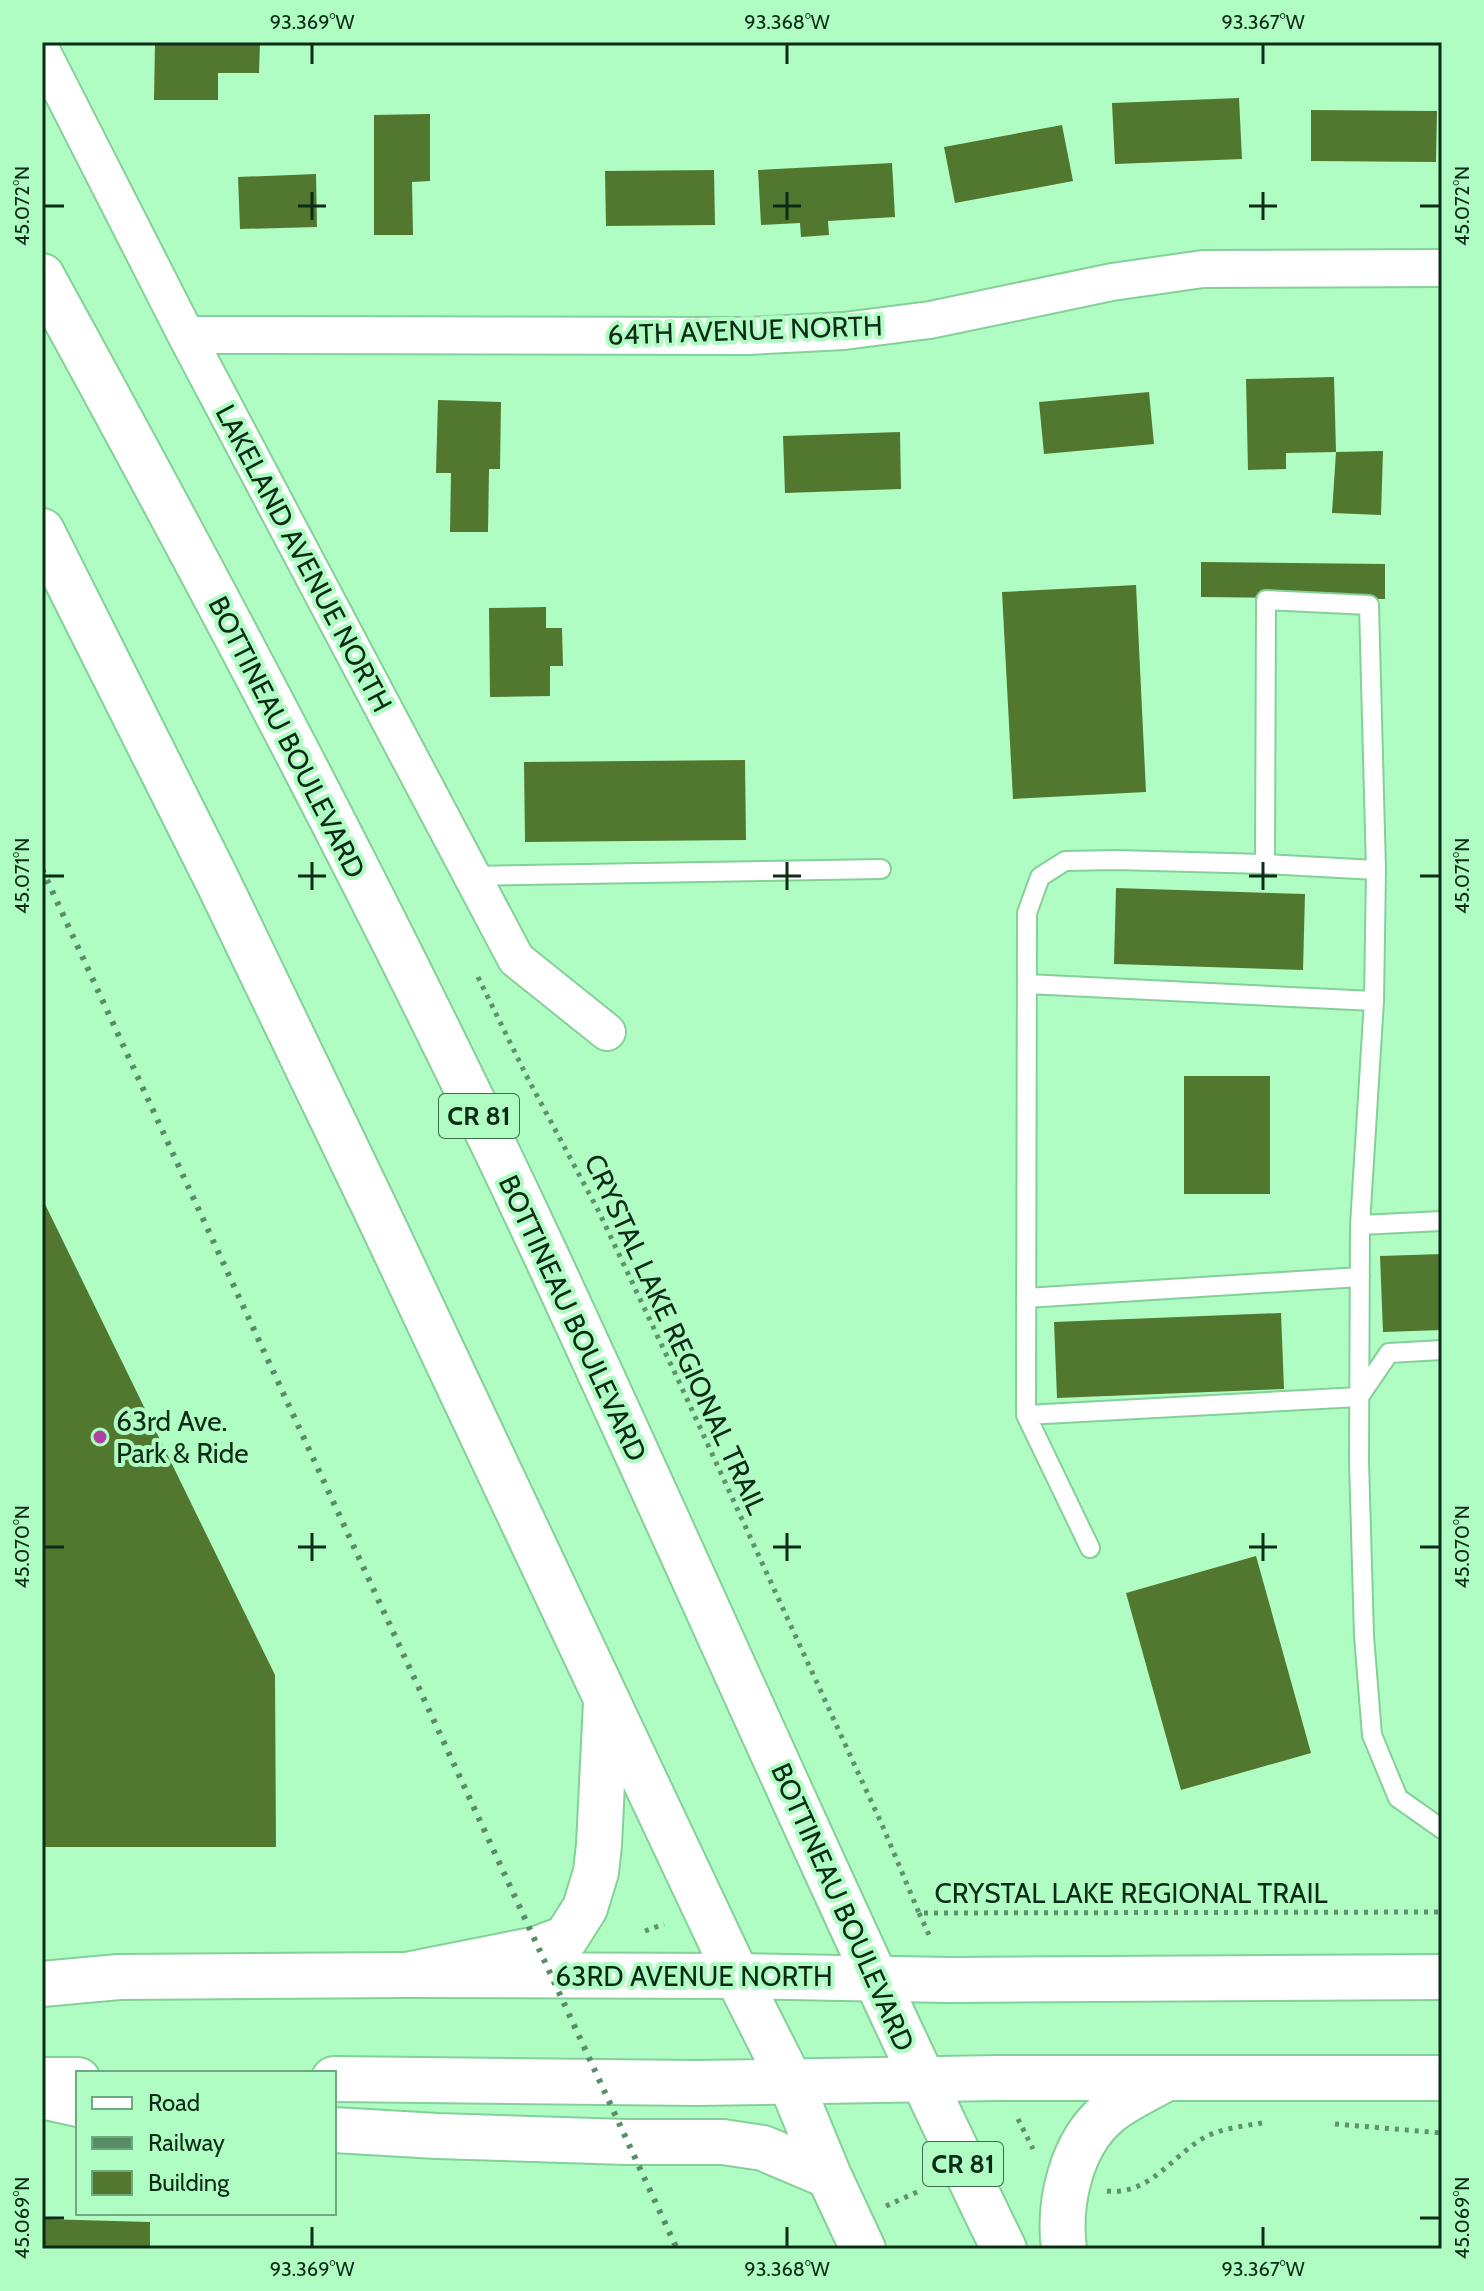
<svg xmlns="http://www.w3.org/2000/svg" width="1484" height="2291" font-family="Cabin,sans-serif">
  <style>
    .building { fill: #52772f }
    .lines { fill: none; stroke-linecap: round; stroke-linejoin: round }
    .service-casing { stroke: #84d099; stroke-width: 22 }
    .minor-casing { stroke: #84d099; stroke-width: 40 }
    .tertiary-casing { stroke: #84d099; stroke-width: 48 }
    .trunk-casing { stroke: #84d099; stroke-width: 48 }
    .path { stroke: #5e946d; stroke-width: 5; stroke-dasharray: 4 6; stroke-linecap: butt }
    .service { stroke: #fff; stroke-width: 18 }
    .minor { stroke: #fff; stroke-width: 36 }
    .tertiary { stroke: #fff; stroke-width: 44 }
    .trunk { stroke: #fff; stroke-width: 44 }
    .rail { stroke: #588d68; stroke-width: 6; stroke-dasharray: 4 8; stroke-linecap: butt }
    .ticks { fill: none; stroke: #0c2c17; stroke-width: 3 }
    .poi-dot { fill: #ae42a2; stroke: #b0fdc4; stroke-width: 3 }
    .labels { text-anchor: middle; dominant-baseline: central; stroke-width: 8; stroke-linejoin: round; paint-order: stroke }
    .shield { fill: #b0fdc4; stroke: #3d6b4b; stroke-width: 2 }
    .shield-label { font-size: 26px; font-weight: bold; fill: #0c2c17 }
    .street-label { font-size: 28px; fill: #0c2c17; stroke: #b0fdc4 }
    .poi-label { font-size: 28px; fill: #0c2c17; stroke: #b0fdc4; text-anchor: start }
    .neatline { fill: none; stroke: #0c2c17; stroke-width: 3 }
    .ticks-label { font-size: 20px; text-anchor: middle; fill: #0c2c17 }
  </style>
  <rect width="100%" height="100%" fill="#b0fdc4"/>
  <path class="building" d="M155,42H260L259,73H218V100H154Z
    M1239,98L1242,159L1115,164L1112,103Z
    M1311,110L1437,111L1436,162L1311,161Z
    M430,114V181L412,182L413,235H374V115Z
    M1062,125L1073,181L955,203L944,147Z
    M892,163L895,217L828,221L829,235L801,237L800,223L761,225L758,170Z
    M714,170L715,225L606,226L605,171Z
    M316,174L317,227L240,229L238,177Z
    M1334,377L1336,452L1286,453V469L1248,470L1246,379Z
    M1149,392L1154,444L1044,454L1039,402Z
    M438,400L501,402L500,469H489L488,532H450L451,473H436Z
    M900,432L901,489L785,493L783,436Z
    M1383,451L1381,515L1332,513L1336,452Z
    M1201,562L1385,564V599L1201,597Z
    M1136,585L1146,792L1013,799L1002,592Z
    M546,607V628H562L563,666H550V696L490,697L489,608Z
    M745,760L746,840L525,842L524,762Z
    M1116,888L1305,894L1303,970L1114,964Z
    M1184,1076H1270V1194H1184Z
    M42,1198L275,1675L276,1847H42Z
    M1442,1254V1330L1383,1332L1380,1256Z
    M1281,1313L1284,1389L1057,1398L1054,1322Z
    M1256,1556L1311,1753L1181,1790L1126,1593Z
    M42,2219L150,2222V2246H168V2249H42Z"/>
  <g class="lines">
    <g class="service-casing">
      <path id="service" d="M1265,864L1376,870
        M471,876L881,869
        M1027,984L1374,1001
        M1360,1225L1442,1221
        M1026,1298L1360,1277
        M1026,1415L1359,1397L1389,1353L1442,1350
        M1090,1548L1026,1415L1027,913L1040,877L1065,861L1116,860L1265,864L1266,600L1369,605L1376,870L1374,1001L1360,1225L1359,1461L1364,1636L1372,1735L1398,1798L1442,1829"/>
    </g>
    <g class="minor-casing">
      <path id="minor" d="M42,52L186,335L516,959L607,1032
        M186,335L748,336L844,331L930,320L1112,282L1203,269L1442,268"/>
    </g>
    <g class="tertiary-casing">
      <path id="tertiary" d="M42,1984L119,1977L406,1975L737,1976L949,1980L1442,1977
        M334,2079L697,2083L997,2078H1442
        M42,2080H78"/>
    </g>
    <g class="trunk-casing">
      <path id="trunk" d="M42,276C217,595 388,917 542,1247C697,1580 843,1918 1004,2249
        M42,531L218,882L374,1206L737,1976L790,2081L829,2176L863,2249
        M406,1975L537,1949L566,1938L585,1908L596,1872L599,1845L606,1702
        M42,2096L78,2104
        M334,2130L437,2136L626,2142H723L763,2148L829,2176
        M1064,2249C1058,2203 1071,2144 1108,2113C1125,2099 1148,2089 1167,2078"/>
    </g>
    <path class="path" d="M478,977L526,1075L599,1212L681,1386L883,1827L919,1913L1442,1912
      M919,1913L930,1937
      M645,1931L664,1924
      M1018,2119L1033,2149
      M1335,2124L1442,2133
      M1107,2191C1150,2196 1173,2154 1207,2136C1224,2128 1244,2126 1262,2123
      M886,2206L917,2192"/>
    <use href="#service" class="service"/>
    <use href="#minor" class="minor"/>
    <use href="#tertiary" class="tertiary"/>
    <use href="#trunk" class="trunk"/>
    <path class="rail" d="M42,869L677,2249"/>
  </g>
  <path class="ticks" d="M312,44V64M787,44V64M1263,44V64M312,192V220M787,192V220M1263,192V220M44,206H64M298,206H326M773,206H801M1249,206H1277M1420,206H1440M312,862V890M787,862V890M1263,862V890M44,876H64M298,876H326M773,876H801M1249,876H1277M1420,876H1440M312,1533V1561M787,1533V1561M1263,1533V1561M44,1547H64M298,1547H326M773,1547H801M1249,1547H1277M1420,1547H1440M44,2218H64M1420,2218H1440M312,2227V2247M787,2227V2247M1263,2227V2247"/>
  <circle class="poi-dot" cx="100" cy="1437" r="8"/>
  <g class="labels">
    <g class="shield">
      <rect x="439" y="1094" width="80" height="44" rx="6"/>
      <rect x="923" y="2142" width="80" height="44" rx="6"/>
    </g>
    <g class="shield-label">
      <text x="479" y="1116">CR 81</text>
      <text x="963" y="2164">CR 81</text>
    </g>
    <g class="street-label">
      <text transform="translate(745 330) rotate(-2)">64TH AVENUE NORTH</text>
      <text transform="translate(304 558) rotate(62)">LAKELAND AVENUE NORTH</text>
      <text transform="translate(287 737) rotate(63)">BOTTINEAU BOULEVARD</text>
      <text transform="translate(573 1318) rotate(65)">BOTTINEAU BOULEVARD</text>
      <text transform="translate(676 1334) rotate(65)">CRYSTAL LAKE REGIONAL TRAIL</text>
      <text x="1131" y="1893">CRYSTAL LAKE REGIONAL TRAIL</text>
      <text transform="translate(843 1907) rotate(66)">BOTTINEAU BOULEVARD</text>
      <text x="694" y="1976">63RD AVENUE NORTH</text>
    </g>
    <g class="poi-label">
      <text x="116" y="1421">63rd Ave.<tspan x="116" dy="32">Park &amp; Ride</tspan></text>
    </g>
  </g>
  <rect width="1484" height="2291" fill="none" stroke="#b0fdc4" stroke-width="88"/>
  <rect x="76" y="2071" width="260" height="144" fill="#b0fdc4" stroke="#6ea97f" stroke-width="2"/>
  <rect x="92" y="2097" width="40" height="12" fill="#ffffff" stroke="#6ea97f" stroke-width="2"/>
  <text x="148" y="2111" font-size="24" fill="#0c2c17">Road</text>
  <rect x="92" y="2137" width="40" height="12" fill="#588d68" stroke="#6ea97f" stroke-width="2"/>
  <text x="148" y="2151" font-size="24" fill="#0c2c17">Railway</text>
  <rect x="92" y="2171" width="40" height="24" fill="#52772f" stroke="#6ea97f" stroke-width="2"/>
  <text x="148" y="2191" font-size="24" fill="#0c2c17">Building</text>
  <rect x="44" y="44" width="1396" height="2203" class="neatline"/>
  <g class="ticks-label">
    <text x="312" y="29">93.369°W</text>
    <text x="787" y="29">93.368°W</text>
    <text x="1263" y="29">93.367°W</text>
    <text transform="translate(22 206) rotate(-90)" y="7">45.072°N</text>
    <text transform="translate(1462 206) rotate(-90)" y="7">45.072°N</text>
    <text transform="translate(22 876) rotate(-90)" y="7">45.071°N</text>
    <text transform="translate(1462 876) rotate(-90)" y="7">45.071°N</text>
    <text transform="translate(22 1547) rotate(-90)" y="7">45.070°N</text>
    <text transform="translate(1462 1547) rotate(-90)" y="7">45.070°N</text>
    <text transform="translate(22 2218) rotate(-90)" y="7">45.069°N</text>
    <text transform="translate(1462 2218) rotate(-90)" y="7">45.069°N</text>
    <text x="312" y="2276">93.369°W</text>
    <text x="787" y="2276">93.368°W</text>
    <text x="1263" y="2276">93.367°W</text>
  </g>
</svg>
